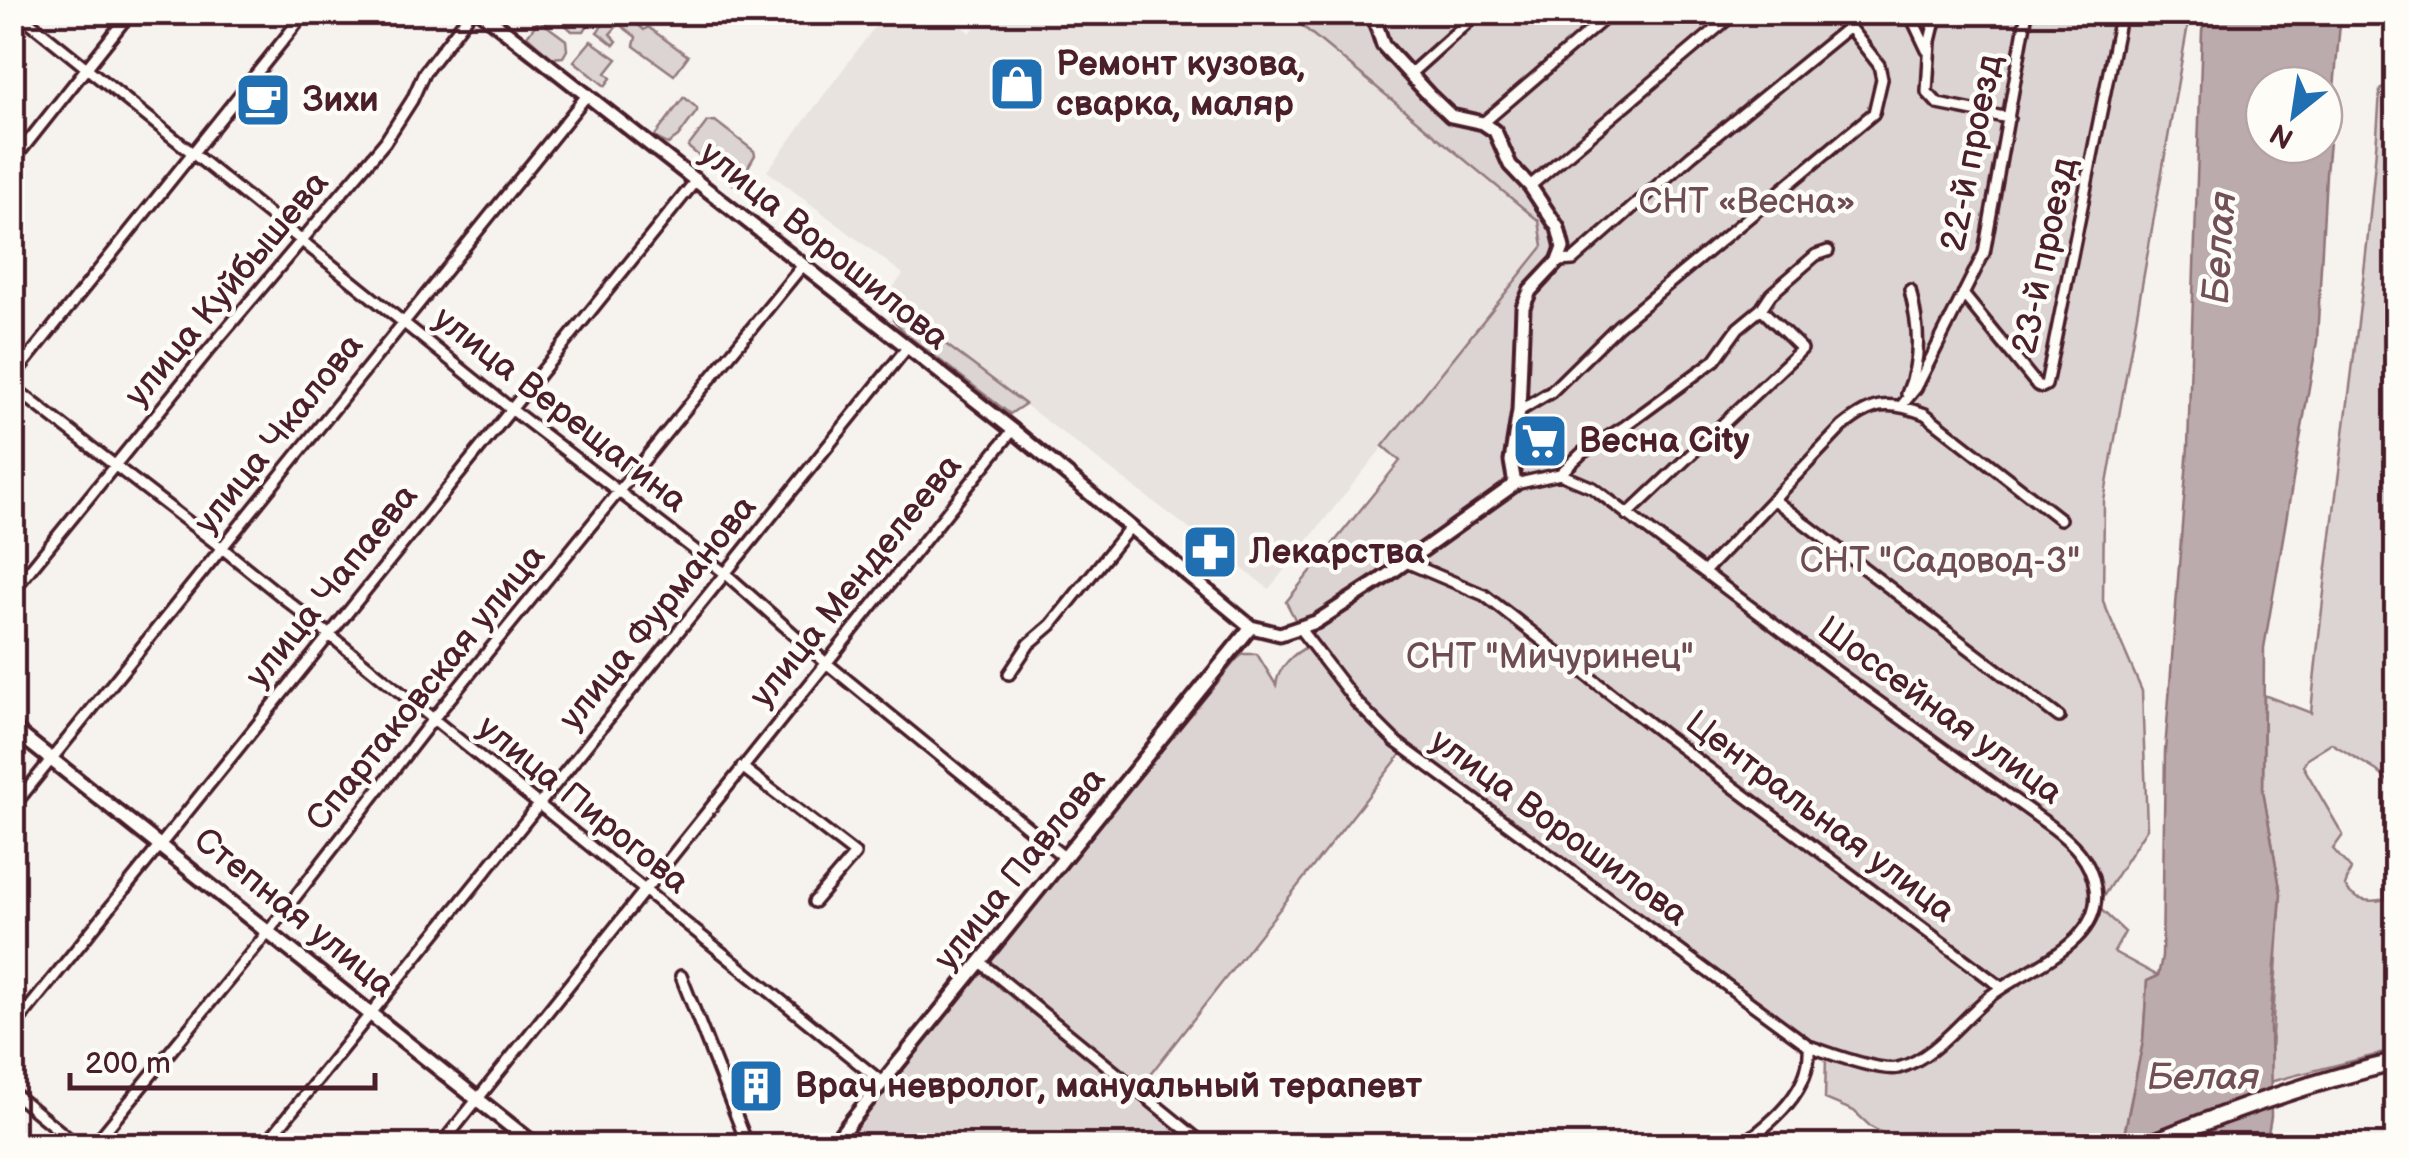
<svg xmlns="http://www.w3.org/2000/svg" width="2409" height="1158" font-family="'Balsamiq Sans',sans-serif">
  <style>
    .built { fill: #e9e3e0 }
    .green { fill: #dcd4d2; stroke: #937a7e; stroke-width: 2.5 }
    .water { fill: #bbabac; stroke: #8e7378; stroke-width: 2.5; fill-rule: evenodd }
    .lines { fill: none; stroke-linecap: round; stroke-linejoin: round }
    .minor-casing { stroke: #4a1f2b; stroke-width: 16 }
    .tertiary-casing { stroke: #4a1f2b; stroke-width: 19 }
    .secondary-casing { stroke: #4a1f2b; stroke-width: 20 }
    .primary-casing { stroke: #4a1f2b; stroke-width: 22 }
    .minor { stroke: #fdfcf7; stroke-width: 9 }
    .tertiary { stroke: #fdfcf7; stroke-width: 11 }
    .secondary { stroke: #fdfcf7; stroke-width: 12 }
    .primary { stroke: #fdfcf7; stroke-width: 15 }
    .labels { text-anchor: middle; dominant-baseline: central; stroke-width: 9; stroke-linejoin: round; paint-order: stroke }
    .poi-label { font-size: 35px; font-weight: bold; fill: #4a1f2b; stroke: #fdfcf7; text-anchor: start }
    .street-label { font-size: 35px; fill: #4a1f2b; stroke: #fdfcf7 }
    .park-label { font-size: 35px; fill: #6e4c55; stroke: #fdfcf7 }
    .water-label { font-size: 38px; font-style: italic; fill: #725058; stroke: #fdfcf7 }
  </style>
  <rect width="100%" height="100%" fill="#f6f3ef"/>
  <filter id="ink" filterUnits="userSpaceOnUse"><feTurbulence type="fractalNoise" baseFrequency=".01" numOctaves="2"/><feDisplacementMap in="SourceGraphic" scale="20" xChannelSelector="R" yChannelSelector="G"/><feConvolveMatrix kernelMatrix="1 2 1 2 8 2 1 2 1" color-interpolation-filters="sRGB"/></filter>
  <g filter="url(#ink)">
    <path class="built" d="M885,13H945L970,33L985,13H1287L1539,221L1544,246L1269,589L885,299L903,274L767,171Z"/>
    <path class="green" d="M560,13H589L590,22L584,31H572L561,21Z
      M624,13L644,30L648,27L688,56L674,75L634,46L636,37L619,24L610,34L617,41L614,45L597,32L612,14Z
      M1292,13H2190L2104,501L2103,601L2142,691L2147,828L2097,906L2125,932L2114,952L2158,976L2147,981L2143,1042L2123,1139L2111,1146L1906,1145L1871,1127L1854,1111L1825,1099L1826,1056L1876,1072L1881,1070L1809,1046L1405,749L1138,1090L984,965L1237,659L1243,654H1257L1276,685C1278,668 1293,653 1309,646L1286,602L1400,461L1383,446L1543,246L1539,221L1289,15Z
      M539,20L566,40L567,50L563,57L551,58L527,36Z
      M591,41L617,59L606,73L611,78L605,86L574,61Z
      M2396,74V788L2377,771L2331,743L2307,758L2303,766L2343,835L2333,849L2351,869L2345,886C2353,901 2370,903 2385,899L2386,885L2396,887V1050L2269,1082L2281,894L2263,791L2264,695L2311,713C2330,505 2368,298 2380,90Z
      M684,97L697,108V111L678,137L668,144L654,137Z
      M715,121L754,151L755,155L748,167L756,176L743,192L688,147L707,122Z
      M895,306L1025,404L1010,414L907,335L893,320Z
      M979,974H983L1196,1145H840Z"/>
    <path class="water" d="M2206,13H2341L2326,174L2317,341L2264,648L2263,791L2281,894L2270,1025L2271,1117L2266,1145L2122,1146L2143,1042L2147,981L2158,976L2162,957L2165,751L2188,446L2202,31ZM2264,85H2324V145H2264Z"/>
    <g class="lines">
      <g class="minor-casing">
        <path id="minor" d="M17,12L511,409L726,574L825,662L1064,857
          M859,12L866,18
          M1909,12L1927,50
          M1937,12L1930,41L1927,92L1938,104L2009,118
          M1411,73L1479,12
          M1483,123L1612,12
          M12,162L131,12
          M1530,186L1736,12
          M1558,261L1573,260L1691,156L1850,26
          M1963,294L2037,385L2042,387L2046,385L2121,12
          M12,378L306,12
          M12,386L222,548L883,1083
          M1907,394C1922,358 1919,327 1910,290
          M1902,405L1916,388L1984,253L2027,12
          M1519,411L1551,392L1618,326L1874,113L1882,79L1879,65L1837,12
          M1560,474L1582,453L1624,427L1715,360L1738,328L1761,309L1771,294L1816,255L1828,251
          M1773,499L2059,717
          M1627,515L1802,349L1761,309
          M1406,562L1484,595L1664,735L2001,987
          M1704,572L1842,427C1872,402 1889,400 1925,414L2060,519
          M12,592L208,351L385,142L412,100L424,73L471,12
          M1300,629L1356,702L1396,742L1809,1046C1828,1053 1880,1072 1898,1068C1935,1058 1961,1020 1989,997C2024,968 2104,945 2095,888C2091,860 2073,843 2052,827L1834,670L1593,488L1560,474L1515,484
          M1009,674L1029,644L1051,625L1131,526
          M742,767L855,854L814,902
          M12,808L588,94
          M980,962L1206,1146
          M681,976L748,1146
          M12,1029L697,179
          M12,1092L78,1146
          M93,1146L268,932L434,718L803,265
          M264,1146L906,349
          M440,1146L1013,430
          M1740,1146C1773,1122 1812,1090 1809,1046"/>
      </g>
      <g class="tertiary-casing">
        <path id="tertiary" d="M481,12L1013,430L1251,627L1280,634L1316,622L1382,579L1515,484L1511,461L1519,411L1523,307L1530,291L1558,261L1563,248L1558,228L1530,186L1510,165L1495,131L1483,123L1451,116L1428,94L1383,45L1372,12
          M831,1146L1251,627"/>
      </g>
      <g class="secondary-casing">
        <path id="secondary" d="M12,728L536,1146"/>
      </g>
      <g class="primary-casing">
        <path id="primary" d="M2144,1146C2226,1112 2310,1082 2396,1062"/>
      </g>
      <use href="#minor" class="minor"/>
      <use href="#tertiary" class="tertiary"/>
      <use href="#secondary" class="secondary"/>
      <use href="#primary" class="primary"/>
    </g>
  </g>
  <defs>
    <g id="shop-square" transform="scale(2.875)"><rect x="-9" y="-9" width="18" height="18" rx="4" fill="#1f6fb2" stroke="#fdfcf7"/><path d="M-5-2.5h2.3a2.7 3.5 0 0 1 5.4 0H5L5.5 6h-11ZM-1.5-2.5h3a1.5 2.3 0 0 0-3 0Z" fill="#fff"/></g>
    <g id="cafe-square" transform="scale(2.875)"><rect x="-9" y="-9" width="18" height="18" rx="4" fill="#1f6fb2" stroke="#fdfcf7"/><path d="M-5.5-4.5H6V0H3Q3 3.5 0 3.5H-2.5Q-5.5 3.5-5.5 0ZM3-3.2v2h1.7v-2ZM-6 4.5H4V6H-6Z" fill="#fff"/></g>
    <g id="supermarket-square" transform="scale(2.875)"><rect x="-9" y="-9" width="18" height="18" rx="4" fill="#1f6fb2" stroke="#fdfcf7"/><path d="M-6-5.5h2.5l.6 2H6L4.5 2H-2.5L-4.4-4H-6ZM-1.5 3.2a1.3 1.3 0 1 0 .1 0ZM3 3.2a1.3 1.3 0 1 0 .1 0Z" fill="#fff"/></g>
    <g id="pharmacy-square" transform="scale(2.875)"><rect x="-9" y="-9" width="18" height="18" rx="4" fill="#1f6fb2" stroke="#fdfcf7"/><path d="M-2-6h4v4h4v4h-4v4h-4v-4h-4v-4h4Z" fill="#fff"/></g>
    <g id="building-square" transform="scale(2.875)"><rect x="-9" y="-9" width="18" height="18" rx="4" fill="#1f6fb2" stroke="#fdfcf7"/><path d="M-4-6H4V6H1V3H-1V6H-4ZM-2.5-4.3h1.7v1.8h-1.7ZM.8-4.3h1.7v1.8H.8ZM-2.5-1h1.7V.8h-1.7ZM.8-1h1.7V.8H.8Z" fill="#fff"/></g>
  </defs>
  <g fill-rule="evenodd">
    <use href="#shop-square" x="1017" y="84"/>
    <use href="#cafe-square" x="263" y="100"/>
    <use href="#supermarket-square" x="1540" y="441"/>
    <use href="#pharmacy-square" x="1210" y="552"/>
    <use href="#building-square" x="756" y="1086"/>
  </g>
  <g class="labels">
    <g class="poi-label">
      <text x="1056" y="64">Ремонт кузова,<tspan x="1056" dy="40">сварка, маляр</tspan></text>
      <text x="302" y="100">Зихи</text>
      <text x="1579" y="441">Весна City</text>
      <text x="1249" y="552">Лекарства</text>
      <text x="795" y="1086">Врач невролог, мануальный терапевт</text>
    </g>
    <g class="street-label">
      <text transform="translate(1972 153) rotate(-79)">22-й проезд</text>
      <text transform="translate(824 246) rotate(39)">улица Ворошилова</text>
      <text transform="translate(2045 256) rotate(-78)">23-й проезд</text>
      <text transform="translate(227 289) rotate(-50)">улица Куйбышева</text>
      <text transform="translate(560 410) rotate(38)">улица Верещагина</text>
      <text transform="translate(279 434) rotate(-51)">улица Чкалова</text>
      <text transform="translate(856 581) rotate(-51)">улица Менделеева</text>
      <text transform="translate(332 586) rotate(-51)">улица Чапаева</text>
      <text transform="translate(658 613) rotate(-51)">улица Фурманова</text>
      <text transform="translate(426 688) rotate(-51)">Спартаковская улица</text>
      <text transform="translate(1940 711) rotate(36)">Шоссейная улица</text>
      <text transform="translate(583 805) rotate(39)">улица Пирогова</text>
      <text transform="translate(1820 817) rotate(37)">Центральная улица</text>
      <text transform="translate(1559 828) rotate(36)">улица Ворошилова</text>
      <text transform="translate(1020 869) rotate(-51)">улица Павлова</text>
      <text transform="translate(294 913) rotate(39)">Степная улица</text>
    </g>
    <g class="park-label">
      <text x="1747" y="202">СНТ «Весна»</text>
      <text x="1940" y="561">СНТ "Садовод-3"</text>
      <text x="1550" y="657">СНТ "Мичуринец"</text>
    </g>
    <g class="water-label">
      <text transform="translate(2220 248) rotate(-86)">Белая</text>
      <text x="2203" y="1077">Белая</text>
    </g>
  </g>
  <rect width="2409" height="1158" fill="none" stroke="#fdfcf7" stroke-width="50"/>
  <rect x="25" y="25" width="2359" height="1108" fill="none" stroke="#4a1f2b" stroke-width="4" filter="url(#ink)"/>
  <g transform="translate(2294 115) rotate(210)"><circle r="48" fill="#fdfcf7" stroke="#b5a4a5" stroke-width="2.5"/>
  <path d="M0-8L18 38L0 25L-18 38Z" fill="#1f6fb2"/>
  <text y="-15" font-size="28" font-weight="bold" text-anchor="middle" fill="#4a1f2b">N</text>
  </g>
  <path d="M70 1073v15h305v-15" fill="none" stroke="#4a1f2b" stroke-width="5"/>
  <text x="85" y="1073" font-size="30" fill="#4a1f2b" stroke="#fdfcf7" stroke-width="8" paint-order="stroke">200 m</text>
</svg>
